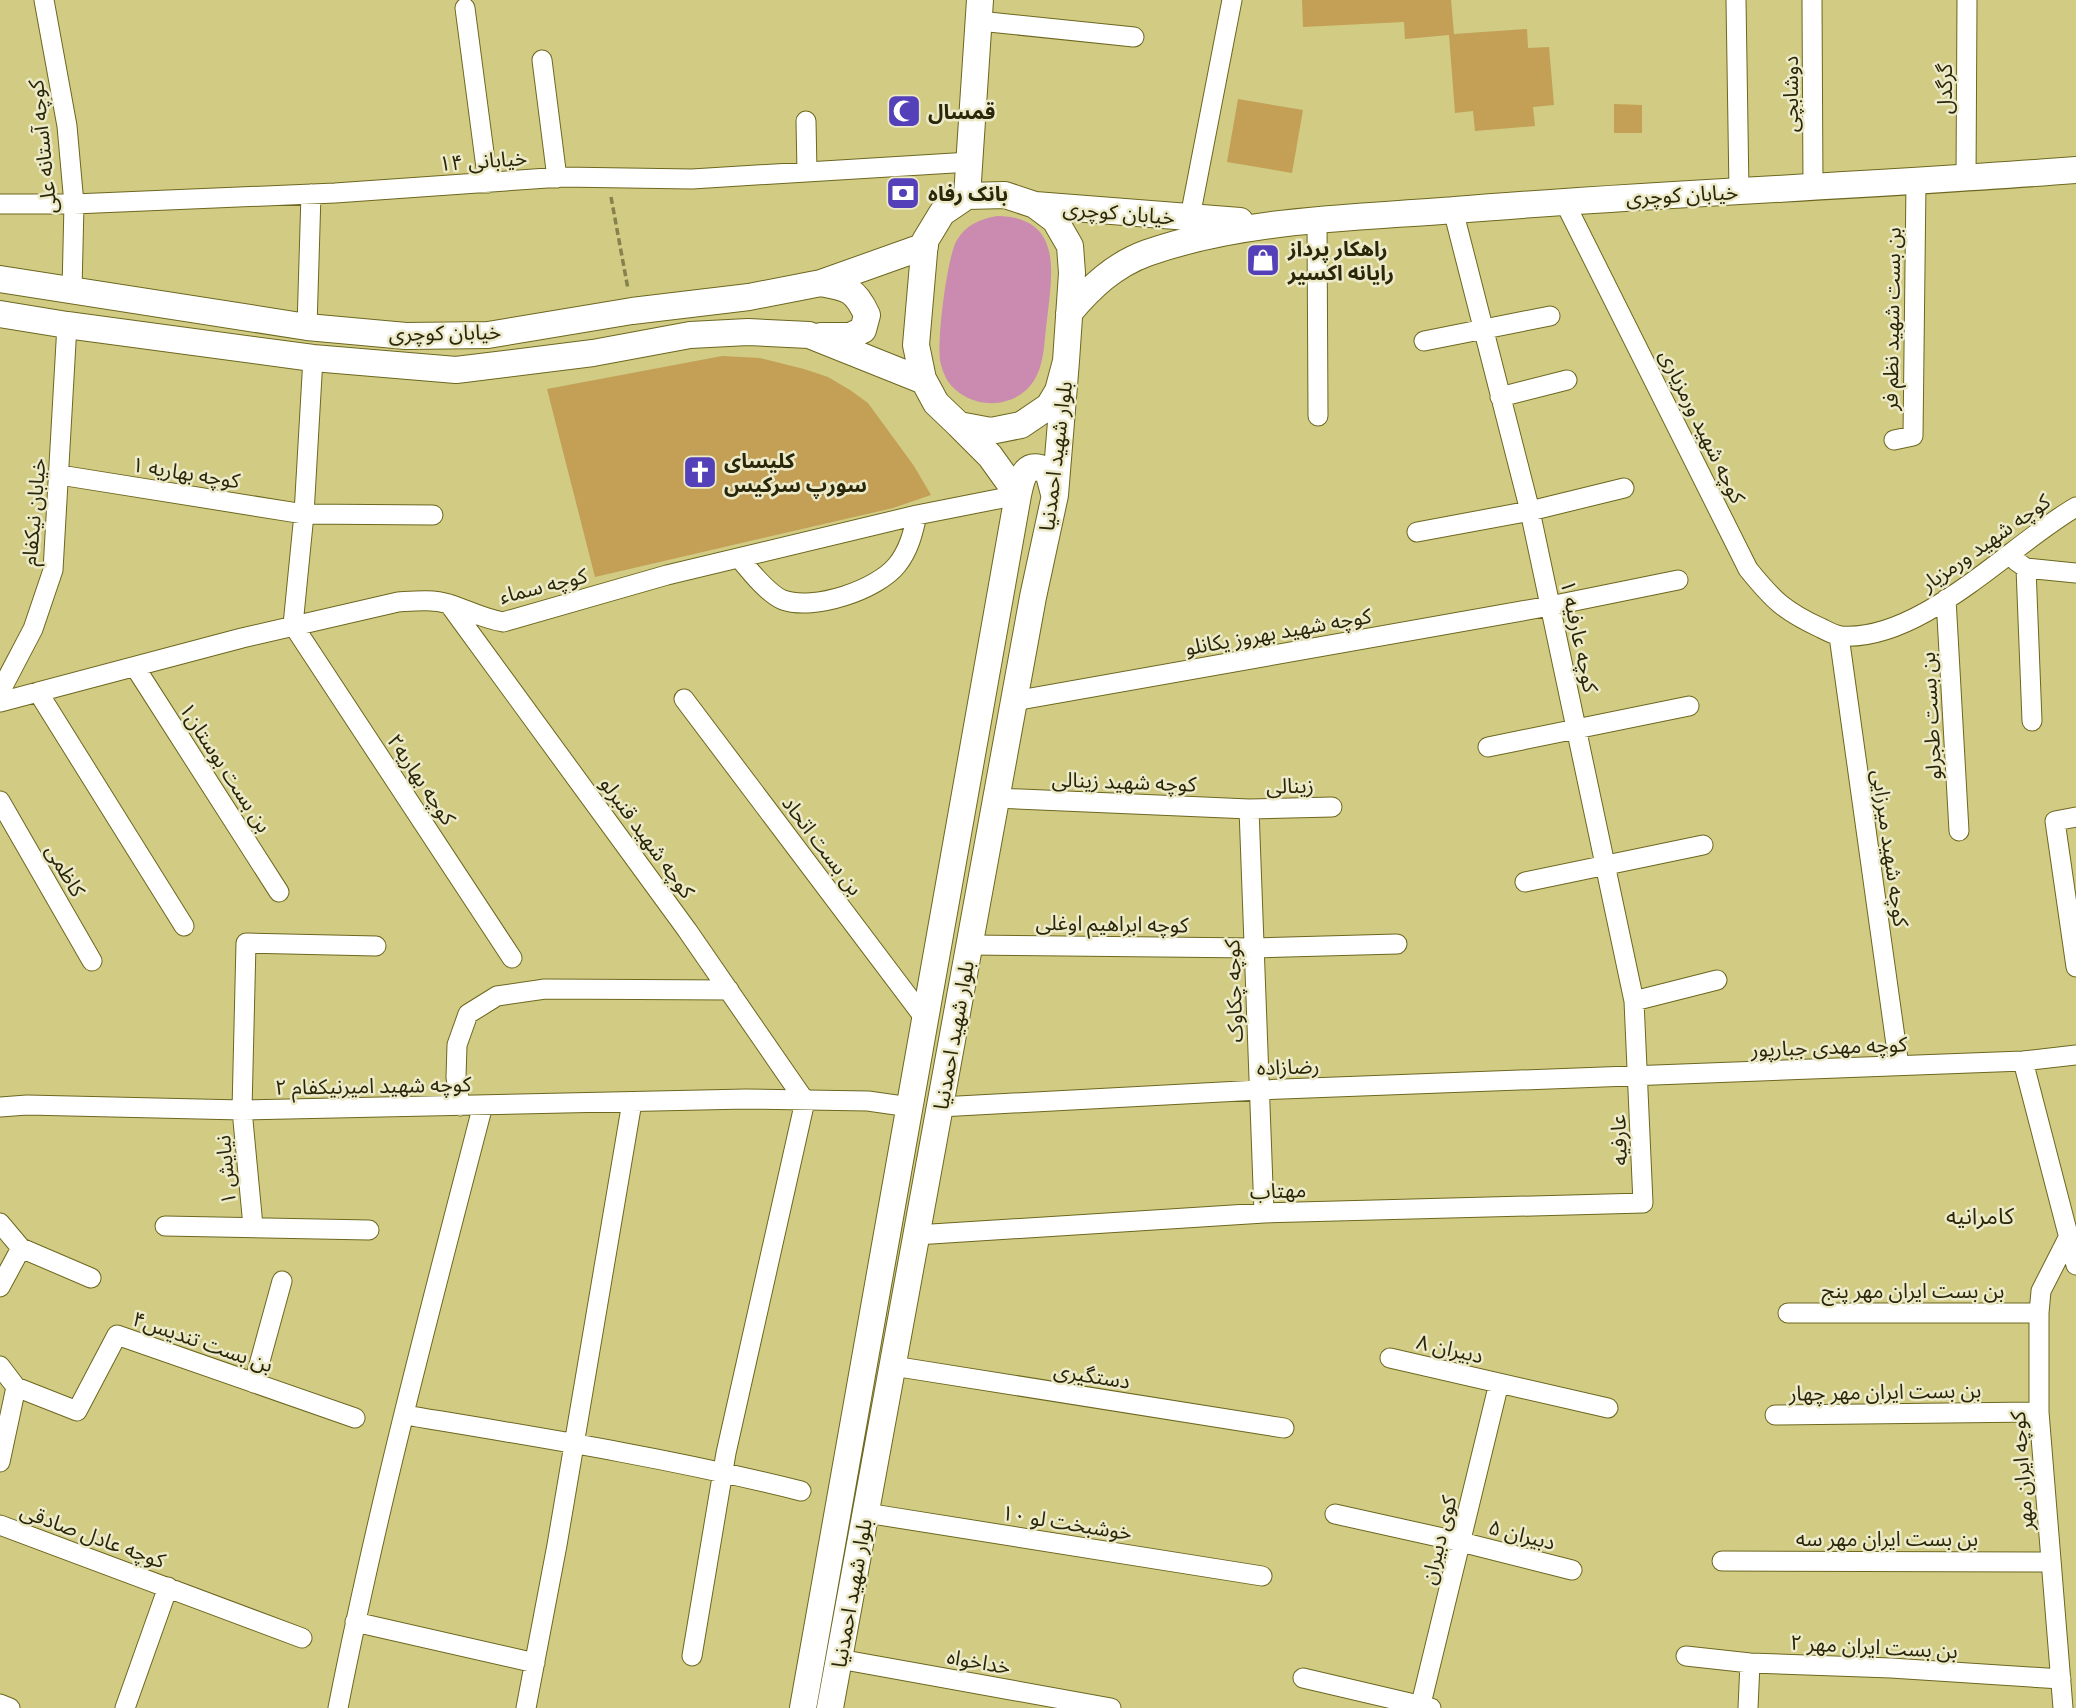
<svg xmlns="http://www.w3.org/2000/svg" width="2076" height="1708" font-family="'IBM Plex Sans','Noto Sans Arabic',sans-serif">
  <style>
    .green { fill: #cb8aaf }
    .building { fill: #c3a056 }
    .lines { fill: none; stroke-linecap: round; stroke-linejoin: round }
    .minor-casing { stroke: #6d671f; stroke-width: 21 }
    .secondary-casing { stroke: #6d671f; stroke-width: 28 }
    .path { stroke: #86814d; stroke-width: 3.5; stroke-dasharray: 7 3.5; stroke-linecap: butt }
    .minor { stroke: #fff; stroke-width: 19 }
    .secondary { stroke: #fff; stroke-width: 26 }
    .labels { text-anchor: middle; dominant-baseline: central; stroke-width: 5; stroke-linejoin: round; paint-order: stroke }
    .street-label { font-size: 21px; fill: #292609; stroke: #eceac8 }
    .poi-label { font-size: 21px; font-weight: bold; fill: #292609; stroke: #eceac8; text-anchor: start }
    .neighbourhood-label { font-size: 23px; fill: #292609; stroke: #eceac8 }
  </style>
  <rect width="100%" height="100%" fill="#d1cb84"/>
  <path class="green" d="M997,216C1064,217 1052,274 1047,320C1044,340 1045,365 1033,382C1013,411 967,410 947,380C944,374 941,367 940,360C937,340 947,256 957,240C966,225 980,219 997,216Z"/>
  <path class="building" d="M1302,0H1451L1454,34L1527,29L1528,48L1549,47L1554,105L1533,107L1535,126L1475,131L1473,111L1455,113L1449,35L1405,39L1404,22L1303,27Z
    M1238,99L1303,110L1292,173L1227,162Z
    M1614,104L1642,105V133H1614Z
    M722,356L760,358L804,369L828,377L850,390L868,403L914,466L931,495L893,508L595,577L547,389Z"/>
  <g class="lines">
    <g class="minor-casing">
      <path id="minor" d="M44,0L67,126L74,204L72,290
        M1736,0L1739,191
        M1812,0L1813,188
        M465,8L488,183
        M979,21L1134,37
        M542,60L557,178
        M806,121L807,172
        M1966,179L1967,0
        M1564,201L1748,569C1773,600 1784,611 1821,628C1827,631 1834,635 1841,636C1921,642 2010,545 2076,507
        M0,204H74L335,193L562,177L692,179L970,162
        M1190,217L1232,0
        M1317,221L1318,416
        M307,327L311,194
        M1424,341L1550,316
        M313,358L304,514L293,625L512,958
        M1500,397L1567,380
        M1894,440L1913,436L1916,182
        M60,475L304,514L433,515
        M1417,532L1530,511L1624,488
        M740,559C750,571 768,594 783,600C814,611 877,590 897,565C909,550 913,533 917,515
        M2016,561L2026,568L2076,573
        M2026,568L2032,721
        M1946,599L1959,831
        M449,604L687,930L805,1101L726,1453L692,1656
        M1839,636L1899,1066
        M135,667L279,892
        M0,692L33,629L53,570L67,325
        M38,692L184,926
        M684,699L926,1020
        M1014,701L1550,606L1678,580
        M0,702L242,638L398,602C415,601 432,599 449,604C468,610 481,618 503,622L667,575L917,515L1018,495
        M1488,747L1689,706
        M996,798L1249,809L1332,807
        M0,801L92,961
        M1249,809L1264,1213
        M2076,817L2055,821L2076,967
        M1525,882L1703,845
        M969,945L1254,948L1397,944
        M1634,1001L1717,980
        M2023,1061L2076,1265
        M460,1106L456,1077L457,1045L468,1014L497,996L545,989L729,990
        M0,1107L27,1105L242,1110L746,1099L868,1101L910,1107
        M940,1107L1259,1090L2023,1061L2076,1055
        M0,1223L21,1248L0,1287
        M165,1226L369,1230
        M253,1226L242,1110L246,943L376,946
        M916,1235L1264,1213L1643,1203L1634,1001L1530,511L1453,210
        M21,1248L91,1278
        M1788,1313H2039
        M1390,1358L1608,1408
        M0,1366L16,1387L0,1462
        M893,1366L1284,1428
        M254,1383L282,1281
        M16,1387L77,1411L117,1335L355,1418
        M405,1415C537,1437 670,1458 801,1491
        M1775,1415L2039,1412
        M866,1513L1262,1576
        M1335,1514L1461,1542L1572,1570
        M0,1525L302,1638
        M1722,1561L2051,1562
        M355,1622L535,1663
        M1686,1656L1750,1663L1891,1668L2061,1679
        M839,1659L1111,1708
        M1303,1678L1431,1708
        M0,1704L10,1708
        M125,1708L168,1587
        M338,1708C378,1505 431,1305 483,1105
        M526,1708L557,1545L632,1102
        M1420,1708L1499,1383
        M1748,1708L1750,1663
        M2063,1708L2039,1412V1313L2041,1291L2069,1236"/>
    </g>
    <g class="secondary-casing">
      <path id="secondary" d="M967,196L980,0
        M1035,205L1240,221
        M0,279L307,327L406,336L488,335L632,311L749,297L821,283L925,246
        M1069,313C1091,287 1114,265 1147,253C1244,219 1353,218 1455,210C1662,193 1869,186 2076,170
        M0,314L67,325L313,358L456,370L593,353L690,335L748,332L809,335L924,381
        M821,336H850L863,330L867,315C855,289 848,288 821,283
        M1018,495C1022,476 1025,460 1048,471L1054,494
        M803,1708L1018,495L990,456L959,425
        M830,1708L1033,597L1055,495L1066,361L1072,273L1070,246L1055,220L1035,205L1005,195L967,196L942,213L925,241L916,345L923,379L936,403L959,425L991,431L1021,425L1049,406L1058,391L1066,361"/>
    </g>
    <path class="path" d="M611,197L628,289"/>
    <use href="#minor" class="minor"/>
    <use href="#secondary" class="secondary"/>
  </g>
  <defs>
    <g id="mosque-square" transform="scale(1.75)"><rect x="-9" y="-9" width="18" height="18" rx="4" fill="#5440b8" stroke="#eceac8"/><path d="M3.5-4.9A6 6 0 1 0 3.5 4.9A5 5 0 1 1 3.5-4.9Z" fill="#fff"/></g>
    <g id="bank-square" transform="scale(1.75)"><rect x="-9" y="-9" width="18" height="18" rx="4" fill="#5440b8" stroke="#eceac8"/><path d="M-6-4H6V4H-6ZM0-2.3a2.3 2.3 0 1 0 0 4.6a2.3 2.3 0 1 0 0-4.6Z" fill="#fff"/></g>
    <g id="shop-square" transform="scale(1.75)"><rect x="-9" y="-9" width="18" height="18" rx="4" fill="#5440b8" stroke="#eceac8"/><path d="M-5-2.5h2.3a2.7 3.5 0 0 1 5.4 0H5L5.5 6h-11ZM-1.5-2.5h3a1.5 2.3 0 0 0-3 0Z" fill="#fff"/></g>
    <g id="church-square" transform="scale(1.75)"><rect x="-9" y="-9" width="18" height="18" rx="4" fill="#5440b8" stroke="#eceac8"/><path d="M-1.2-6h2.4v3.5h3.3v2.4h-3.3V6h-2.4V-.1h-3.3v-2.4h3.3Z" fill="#fff"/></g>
  </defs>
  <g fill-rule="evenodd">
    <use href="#mosque-square" x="904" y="111"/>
    <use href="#bank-square" x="903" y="193"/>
    <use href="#shop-square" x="1263" y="260"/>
    <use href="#church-square" x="700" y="472"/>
  </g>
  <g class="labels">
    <g class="street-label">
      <text transform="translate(1944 89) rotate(-90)">گرگدل</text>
      <text transform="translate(1790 94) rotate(-90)">دوشابچی</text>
      <text transform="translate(42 147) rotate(-96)">کوچه آستانه علی</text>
      <text transform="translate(483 160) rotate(-4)">خیابانی ۱۴</text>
      <text transform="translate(1682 194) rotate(-3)">خیابان کوچری</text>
      <text transform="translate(1119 212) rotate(5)">خیابان کوچری</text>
      <text transform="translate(1891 319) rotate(-89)">بن بست شهید نظم فر</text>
      <text transform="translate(445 332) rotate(-1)">خیابان کوچری</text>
      <text transform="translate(1703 426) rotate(64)">کوچه شهید ورمزیاری</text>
      <text transform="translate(1055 456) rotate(-83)">بلوار شهید احمدنیا</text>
      <text transform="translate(186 472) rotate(9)">کوچه بهاریه ۱</text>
      <text transform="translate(33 512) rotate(-85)">خیابان نیکفام</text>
      <text transform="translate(1985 542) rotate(-35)">کوچه شهید ورمزیار</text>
      <text transform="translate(543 585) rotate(-14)">کوچه سماء</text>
      <text transform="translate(1278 631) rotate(-10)">کوچه شهید بهروز یکانلو</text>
      <text transform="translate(1580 636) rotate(78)">کوچه عارفیه ۱</text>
      <text transform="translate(1930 716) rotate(-93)">بن بست طجرلو</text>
      <text transform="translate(226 767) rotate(57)">بن بست بوستان۱</text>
      <text transform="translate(422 779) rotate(56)">کوچه بهاریه۲</text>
      <text transform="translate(1124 781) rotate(2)">کوچه شهید زینالی</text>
      <text transform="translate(1290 785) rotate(-1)">زینالی</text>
      <text transform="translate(648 837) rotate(54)">کوچه شهید قنبرلو</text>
      <text transform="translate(823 845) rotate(53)">بن بست اتحاد</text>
      <text transform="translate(1891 848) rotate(82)">کوچه شهید میرزایی</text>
      <text transform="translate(66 870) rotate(60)">کاظمی</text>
      <text transform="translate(1112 923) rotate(1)">کوچه ابراهیم اوغلی</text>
      <text transform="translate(1233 991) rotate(-92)">کوچه چکاوک</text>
      <text transform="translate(953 1035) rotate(-80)">بلوار شهید احمدنیا</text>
      <text transform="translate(1829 1046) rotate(-2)">کوچه مهدی جبارپور</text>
      <text transform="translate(1288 1066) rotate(-2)">رضازاده</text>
      <text transform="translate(373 1085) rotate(-1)">کوچه شهید امیرنیکفام ۲</text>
      <text transform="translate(1618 1140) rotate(-92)">عارفیه</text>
      <text transform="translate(225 1170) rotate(-95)">نیایش ۱</text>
      <text transform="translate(1278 1190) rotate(-2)">مهتاب</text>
      <text x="1913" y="1290">بن بست ایران مهر پنج</text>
      <text transform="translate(203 1341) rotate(19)">بن بست تندیس۴</text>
      <text transform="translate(1450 1348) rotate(13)">دبیران ۸</text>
      <text transform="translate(1092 1375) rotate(9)">دستگیری</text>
      <text transform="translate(1885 1391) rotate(-1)">بن بست ایران مهر چهار</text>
      <text transform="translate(2021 1471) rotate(-94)">کوچه ایران مهر</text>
      <text transform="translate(1067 1522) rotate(9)">خوشبخت لو ۱۰</text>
      <text transform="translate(1522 1534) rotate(14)">دبیران ۵</text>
      <text transform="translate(93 1535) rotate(20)">کوچه عادل صادقی</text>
      <text x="1887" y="1538">بن بست ایران مهر سه</text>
      <text transform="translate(1438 1540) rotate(-76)">کوی دبیران</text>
      <text transform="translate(851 1593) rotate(-80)">بلوار شهید احمدنیا</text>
      <text transform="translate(1874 1646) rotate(3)">۲ بن بست ایران مهر</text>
      <text transform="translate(979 1661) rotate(10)">خداخواه</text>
    </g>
    <g class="poi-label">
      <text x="928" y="111">قمسال</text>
      <text x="928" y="193">بانک رفاه</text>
      <text x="1288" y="248">راهکار پرداز<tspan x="1288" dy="24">رایانه اکسیر</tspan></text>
      <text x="724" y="460">کلیسای<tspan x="724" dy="24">سورپ سرکیس</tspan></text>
    </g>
    <g class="neighbourhood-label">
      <text x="1980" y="1215">کامرانیه</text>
    </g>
  </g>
</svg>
